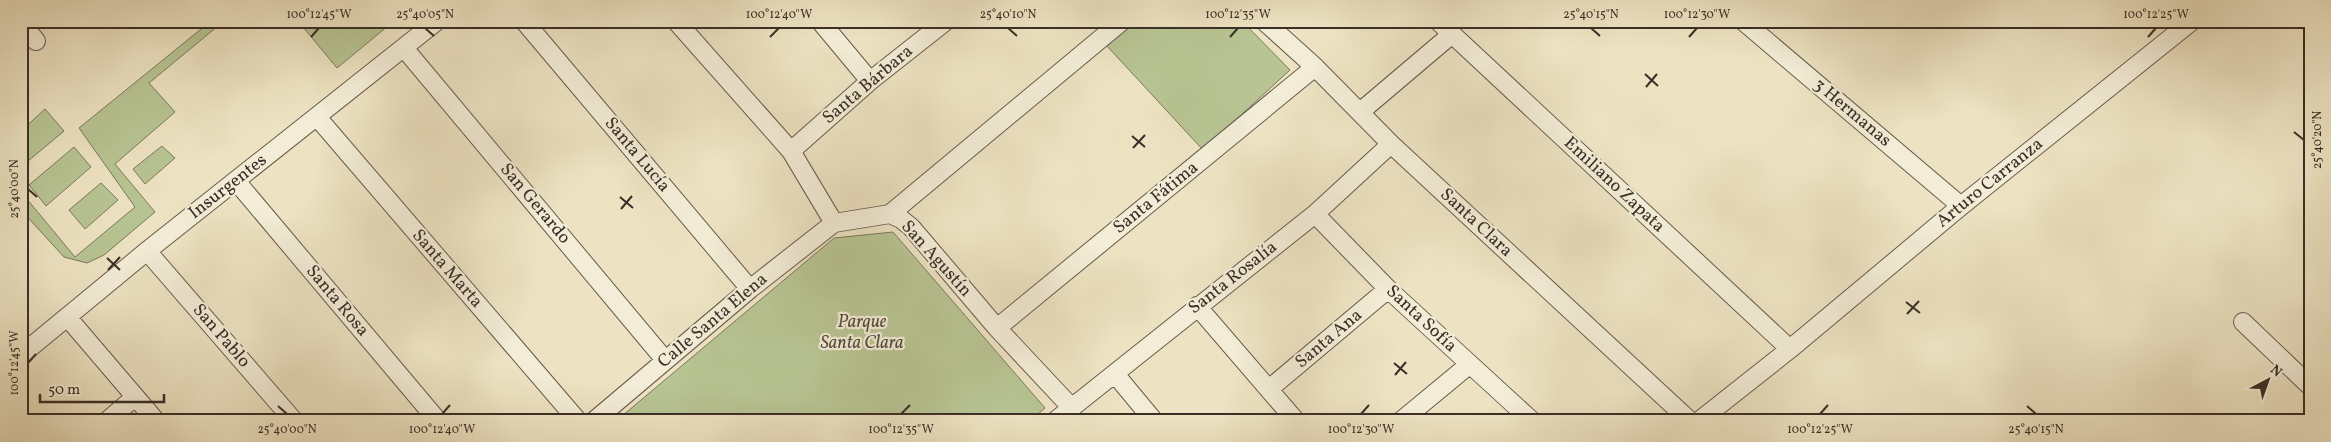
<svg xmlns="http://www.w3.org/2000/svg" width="2331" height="442" font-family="Vollkorn,serif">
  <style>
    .green { fill: #b8c493; stroke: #7a795e }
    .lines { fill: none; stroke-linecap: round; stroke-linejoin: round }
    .minor-casing { stroke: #685b4e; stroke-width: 20 }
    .minor { stroke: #f3edd7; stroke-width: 18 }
    .ticks { fill: none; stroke: #3b2e28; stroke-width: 2 }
    .labels { text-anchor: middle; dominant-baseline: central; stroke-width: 4.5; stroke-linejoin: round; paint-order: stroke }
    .street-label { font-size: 18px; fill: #3b2e28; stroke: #f3edd7 }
    .park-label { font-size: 18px; font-style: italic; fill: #544c3d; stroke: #f3edd7 }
    .neatline { fill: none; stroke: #3b2e28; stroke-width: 2 }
    .ticks-label { font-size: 12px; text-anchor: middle; fill: #3b2e28 }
  </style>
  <rect width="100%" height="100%" fill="#ede3c2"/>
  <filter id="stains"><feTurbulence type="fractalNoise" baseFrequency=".004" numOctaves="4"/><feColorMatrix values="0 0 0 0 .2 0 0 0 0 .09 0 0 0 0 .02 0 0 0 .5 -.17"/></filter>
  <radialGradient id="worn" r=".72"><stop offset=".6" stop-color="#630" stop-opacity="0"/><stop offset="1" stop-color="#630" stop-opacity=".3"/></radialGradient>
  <path class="green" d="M211,21H224L149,83L175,112L115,164L155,212L104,255L87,263L64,257L21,210V192L75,257L135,207L79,128Z
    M298,21H394L337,68Z
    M1136,21H1242L1290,70L1203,150L1107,46Z
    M45,109L64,131L21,167V131Z
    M162,146L175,158L145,184L133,169Z
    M74,147L91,167L46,206L29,185Z
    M101,183L118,200L85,229L69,210Z
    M893,232L1045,408L1030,421H616L834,238Z"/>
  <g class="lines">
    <g class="minor-casing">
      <path id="minor" d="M524,21L750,289
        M676,21L791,151L834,223
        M820,21L870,81
        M1264,21L1315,67L1391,144L1690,421
        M1438,21L1790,349
        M1743,21L1961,206
        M21,23L36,41
        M404,48L665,360
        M1360,112L1452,34
        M317,117L578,421
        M791,151L870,81L946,21
        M236,181L438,421
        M890,214L1122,21
        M1315,214L1388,289L1532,421
        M147,251L294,421
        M1197,306L1296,421
        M68,318L156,421
        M2243,322L2310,386
        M997,328L1315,67
        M21,355L147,251L437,21
        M1115,374L1154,421
        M1269,389L1388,289
        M107,421L135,397
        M594,421L750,289L834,223L890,214L901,219L911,227L997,328L1071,407
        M1055,421L1315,214L1391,144
        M1401,421L1470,364
        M1699,421L1790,349L1961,206L2192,21"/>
    </g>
    <use href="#minor" class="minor"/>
  </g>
  <path class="ticks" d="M425,28L434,36M1008,28L1017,36M1591,28L1600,36M311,37L319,28M770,37L779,28M1230,37L1238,28M1689,37L1697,28M2148,37L2156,28M1645,74L1658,86M1646,87L1657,74M2294,132L2304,140M1132,136L1145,147M1133,148L1145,135M28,189L37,197M620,197L633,208M621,209L632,196M107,258L120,270M108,270L120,257M1906,302L1920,313M1907,314L1919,301M28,363L36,354M1394,363L1407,374M1395,375L1406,362M278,406L287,414M2027,406L2036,414M442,414L450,405M901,414L910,405M1361,414L1369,405M1820,414L1828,405"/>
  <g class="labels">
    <g class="street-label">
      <text transform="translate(868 85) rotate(-40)">Santa Bárbara</text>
      <text transform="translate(1852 113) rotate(40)">3 Hermanas</text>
      <text transform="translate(637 155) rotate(50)">Santa Lucía</text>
      <text transform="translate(1990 183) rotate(-39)">Arturo Carranza</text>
      <text transform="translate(1614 185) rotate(43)">Emiliano Zapata</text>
      <text transform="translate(228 187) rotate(-38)">Insurgentes</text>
      <text transform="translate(1156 198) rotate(-39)">Santa Fátima</text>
      <text transform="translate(535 204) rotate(50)">San Gerardo</text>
      <text transform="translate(1476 223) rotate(43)">Santa Clara</text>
      <text transform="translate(936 259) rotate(48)">San Agustín</text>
      <text transform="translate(447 269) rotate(49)">Santa Marta</text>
      <text transform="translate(1233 278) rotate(-38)">Santa Rosalía</text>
      <text transform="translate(337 301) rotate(50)">Santa Rosa</text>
      <text transform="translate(1421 319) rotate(43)">Santa Sofía</text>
      <text transform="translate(713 321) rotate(-40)">Calle Santa Elena</text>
      <text transform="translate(221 336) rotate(49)">San Pablo</text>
      <text transform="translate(1329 339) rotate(-40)">Santa Ana</text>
    </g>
    <g class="park-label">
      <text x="862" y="322">Parque<tspan x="862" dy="21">Santa Clara</tspan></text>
    </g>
  </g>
  <rect width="2331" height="442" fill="none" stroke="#ede3c2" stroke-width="55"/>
  <g transform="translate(2268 380) rotate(41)" stroke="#f3edd7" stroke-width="4" paint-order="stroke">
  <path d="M0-4L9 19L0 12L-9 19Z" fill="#3b2e28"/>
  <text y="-8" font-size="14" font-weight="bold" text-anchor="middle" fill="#3b2e28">N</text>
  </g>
  <path d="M40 394v8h124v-8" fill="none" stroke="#3b2e28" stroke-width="2.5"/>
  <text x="48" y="394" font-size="15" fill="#3b2e28" stroke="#f3edd7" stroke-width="4" paint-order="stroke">50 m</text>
  <rect x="28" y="28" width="2276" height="386" class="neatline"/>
  <g class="ticks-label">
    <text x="319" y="18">100°12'45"W</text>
    <text x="425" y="18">25°40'05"N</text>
    <text x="779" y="18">100°12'40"W</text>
    <text x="1008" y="18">25°40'10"N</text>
    <text x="1238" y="18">100°12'35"W</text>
    <text x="1591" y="18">25°40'15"N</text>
    <text x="1697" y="18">100°12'30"W</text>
    <text x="2156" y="18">100°12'25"W</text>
    <text transform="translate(2317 140) rotate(-90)" y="4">25°40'20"N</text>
    <text transform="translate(14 189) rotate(-90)" y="4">25°40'00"N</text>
    <text transform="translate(14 363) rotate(-90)" y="4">100°12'45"W</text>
    <text x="287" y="433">25°40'00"N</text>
    <text x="442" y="433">100°12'40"W</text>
    <text x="901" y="433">100°12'35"W</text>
    <text x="1361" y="433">100°12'30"W</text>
    <text x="1820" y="433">100°12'25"W</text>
    <text x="2036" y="433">25°40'15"N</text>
  </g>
  <rect width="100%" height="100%" filter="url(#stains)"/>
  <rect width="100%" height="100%" fill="url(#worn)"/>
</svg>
